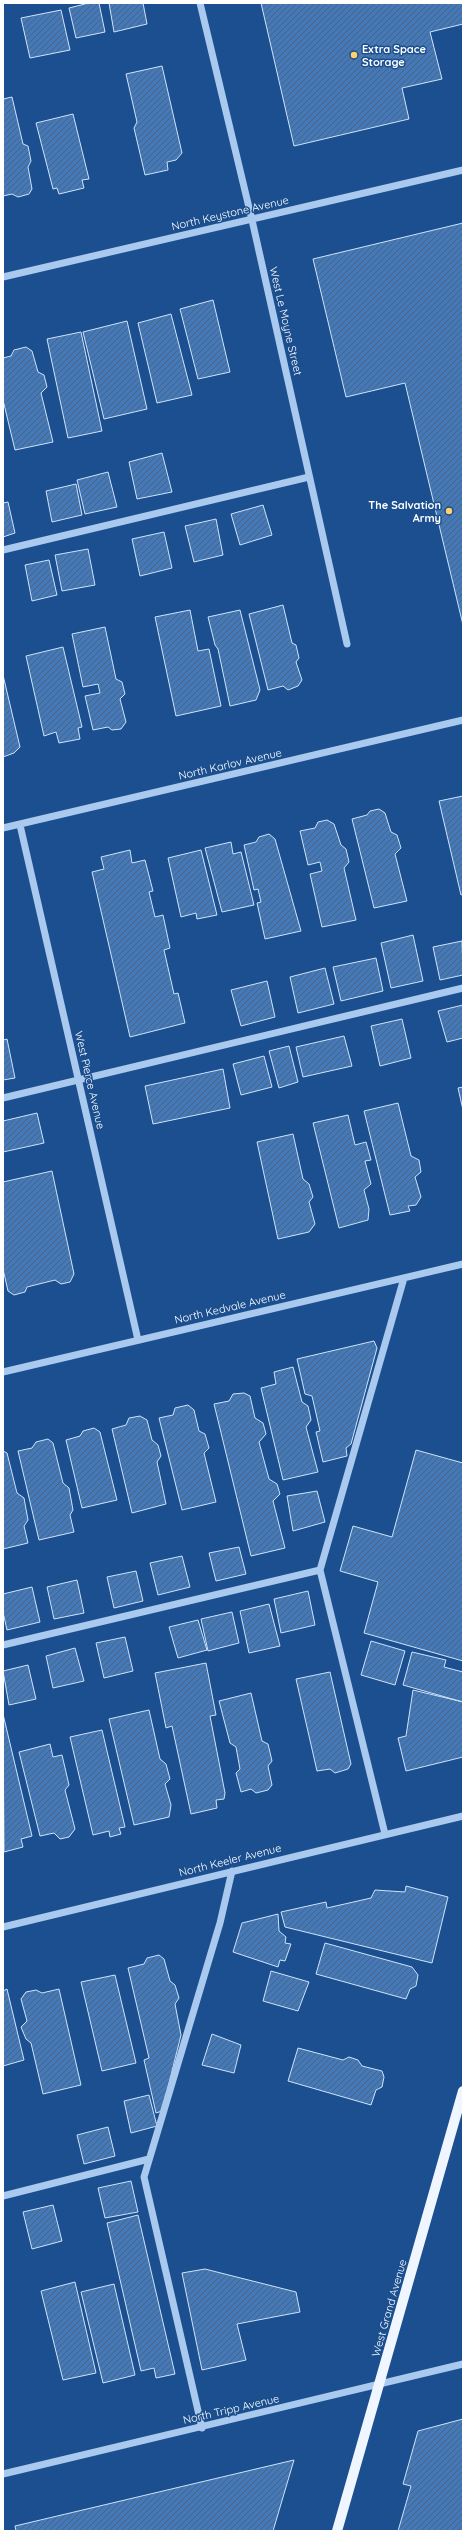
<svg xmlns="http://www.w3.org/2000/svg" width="466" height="2534" font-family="Quicksand,sans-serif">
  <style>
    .building { fill: url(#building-hatch); stroke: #cfe3fa }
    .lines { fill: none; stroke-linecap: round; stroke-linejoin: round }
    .minor { stroke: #a9c9ee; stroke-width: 7 }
    .major { stroke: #f0f6ff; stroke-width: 10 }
    .poi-dot { fill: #ffd166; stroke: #1b4f8f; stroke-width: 1.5 }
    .labels { text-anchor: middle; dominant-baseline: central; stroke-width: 3; stroke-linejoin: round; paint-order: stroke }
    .poi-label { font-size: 11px; font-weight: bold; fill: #fff; stroke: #1b4f8f; text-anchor: start }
    .street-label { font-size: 11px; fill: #fff; stroke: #1b4f8f }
  </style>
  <defs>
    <pattern id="building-hatch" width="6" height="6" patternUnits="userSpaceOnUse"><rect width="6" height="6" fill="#4478b7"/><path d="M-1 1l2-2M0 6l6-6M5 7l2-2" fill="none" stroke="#486282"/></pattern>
  </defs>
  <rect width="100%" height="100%" fill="#1b4f8f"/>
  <path class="building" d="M89,3H99L105,32L76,38L69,8Z
    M109,3H143L147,24L114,32Z
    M261,3H463V24L430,32L442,79L402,88L409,119L294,146Z
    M61,10L70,50L30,58L21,18Z
    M162,66L182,153L176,160L167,162L168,170L145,175L134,128L137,122L126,74Z
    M12,97L23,144L28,146L31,161L28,167L32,189L29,194L18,197L12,194L3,196V99Z
    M73,114L89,179L82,180L84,188L59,194L57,188L53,189L36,123Z
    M463,223V625L405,383L346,397L313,259Z
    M213,300L230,372L198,379L180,309Z
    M171,314L192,395L157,403L138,323Z
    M127,321L147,409L104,419L83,332Z
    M81,332L102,431L68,438L47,339Z
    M26,347L32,351L38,372L44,375L47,387L41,393L53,442L15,450L3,400V358L11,356L14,350Z
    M162,453L172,492L137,499L129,462Z
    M108,472L117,507L85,514L77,480Z
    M76,484L82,515L52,522L46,491Z
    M8,502L15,533L3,537V503Z
    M263,505L272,535L240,545L231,514Z
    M216,519L223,555L194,562L185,526Z
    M164,532L172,568L140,576L132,539Z
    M88,549L95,585L62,591L55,555Z
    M49,560L57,595L32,601L25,565Z
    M283,605L292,643L296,645L299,658L296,662L302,680L298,686L288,690L283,686L268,690L249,614Z
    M190,610L198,651L209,649L221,706L176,716L155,617Z
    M240,610L260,690L256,700L230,706L218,649L215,645L208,617Z
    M105,627L116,679L122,682L125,694L120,699L126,722L121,729L112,730L108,727L93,730L85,696L100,693L98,684L83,687L72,634Z
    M63,647L82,727L78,728L80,739L59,743L56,732L44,736L26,656Z
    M3,675L20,747L14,753L3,757Z
    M463,796V894L461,895L439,801Z
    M379,809L385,813L391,832L397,835L401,848L395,854L407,901L374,908L352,819L367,815L370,811Z
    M327,820L334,824L341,845L346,849L349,862L344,868L356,920L322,927L310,874L322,871L320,862L308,865L300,831L315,828L318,822Z
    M269,834L275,839L301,931L265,939L257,903L261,902L258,889L254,890L244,845L256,842L259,837Z
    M231,842L233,854L241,852L254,905L222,912L205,848Z
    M130,850L132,863L145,860L153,891L149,892L155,917L163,915L170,948L164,950L174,994L178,993L185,1023L130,1037L92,872L104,869L101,857Z
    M201,850L217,915L197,919L196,913L181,917L168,858Z
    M413,935L423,981L391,988L381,943Z
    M462,941L463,975L440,980L433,947Z
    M376,958L383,991L341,1001L333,967Z
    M325,968L334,1004L298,1013L290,977Z
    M267,981L275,1017L241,1026L231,990Z
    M463,1005V1038L447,1042L438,1011Z
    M402,1019L411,1058L380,1066L371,1026Z
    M344,1036L352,1066L303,1077L296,1047Z
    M7,1039L15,1078L3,1080V1040Z
    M289,1046L298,1082L279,1088L269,1051Z
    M264,1056L272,1087L241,1095L233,1064Z
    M223,1069L230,1108L153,1124L145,1086Z
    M463,1087V1110L458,1088Z
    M398,1103L411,1156L419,1160L421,1172L415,1177L421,1197L416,1205L408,1206L410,1211L390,1215L364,1111Z
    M37,1113L44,1143L3,1152V1121Z
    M348,1115L355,1145L366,1142L371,1160L365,1161L371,1184L364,1190L369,1209L368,1220L339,1228L313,1123Z
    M293,1134L303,1179L309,1184L313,1197L309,1202L315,1224L309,1232L278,1239L257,1142Z
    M52,1171L74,1274L70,1282L61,1284L55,1280L27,1287L25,1292L14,1295L8,1291L3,1269V1182Z
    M374,1341L377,1348L351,1444L346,1448L347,1456L323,1462L316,1432L320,1431L312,1396L305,1394L297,1359Z
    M293,1367L302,1402L308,1406L311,1420L306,1427L318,1472L283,1480L261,1388L276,1384L274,1372Z
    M244,1393L250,1396L255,1418L263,1423L266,1434L259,1442L269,1479L277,1484L280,1494L273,1501L285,1548L251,1556L214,1404L229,1401L233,1394Z
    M188,1405L194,1410L199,1431L205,1434L209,1448L204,1453L216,1502L182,1510L159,1418L173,1415L175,1408Z
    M140,1416L147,1420L152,1440L158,1445L161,1456L157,1462L166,1504L132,1513L112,1429L126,1425L129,1418Z
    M94,1428L100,1432L117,1500L82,1508L66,1440L80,1436L83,1431Z
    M48,1439L53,1443L63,1483L69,1488L73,1510L70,1515L74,1532L39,1540L18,1451L32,1448L36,1442Z
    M416,1450L463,1463V1661L364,1633L378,1582L340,1571L353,1526L392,1537Z
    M3,1451L7,1453L17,1493L24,1498L28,1520L24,1526L28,1543L3,1549Z
    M317,1491L325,1522L293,1531L287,1496Z
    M239,1547L246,1574L216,1581L209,1553Z
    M182,1556L190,1587L158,1595L150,1563Z
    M136,1571L143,1601L114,1608L107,1577Z
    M77,1580L84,1613L54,1619L47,1587Z
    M32,1587L40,1622L7,1630L3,1612V1594Z
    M308,1591L315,1625L281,1633L274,1599Z
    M269,1604L280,1646L249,1653L240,1611Z
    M232,1612L239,1643L208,1651L201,1619Z
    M198,1620L207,1650L178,1658L169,1627Z
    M125,1637L133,1671L104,1678L96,1643Z
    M371,1641L405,1651L395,1685L361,1675Z
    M75,1648L84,1681L53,1688L46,1656Z
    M412,1652L446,1660L444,1667L463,1672V1702L403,1685Z
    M206,1663L216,1715L210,1716L225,1793L224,1799L216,1800L217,1808L191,1814L172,1726L166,1728L155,1673Z
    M28,1665L36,1699L9,1705L3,1671Z
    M330,1672L351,1764L348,1769L335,1773L330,1769L317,1771L296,1679Z
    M413,1690L463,1702V1757L406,1771L398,1738L406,1736Z
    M251,1693L262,1741L268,1744L272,1761L268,1766L272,1785L268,1790L256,1793L251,1789L241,1792L236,1773L240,1769L236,1747L230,1743L219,1701Z
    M149,1710L160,1759L166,1764L170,1779L165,1784L171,1805L169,1817L134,1825L109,1719Z
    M3,1714L32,1836L21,1839L23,1847L4,1852Z
    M102,1730L125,1827L119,1828L121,1834L110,1837L109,1831L93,1835L70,1737Z
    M50,1744L53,1757L62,1755L69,1785L65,1790L75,1829L69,1837L60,1839L54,1833L40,1836L19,1752Z
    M406,1886L448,1897L432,1963L285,1927L281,1912L326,1902L327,1908L371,1898L375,1890L405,1892Z
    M278,1914L279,1931L286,1937L285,1943L291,1944L285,1961L280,1960L278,1967L233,1952L242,1923Z
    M325,1943L412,1967L418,1975L416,1986L410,1989L406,1999L316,1974Z
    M159,1955L164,1959L170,1981L175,1985L179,1998L175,2004L181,2035L162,2111L156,2113L144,2060L149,2058L128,1968L144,1964L147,1958Z
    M271,1971L309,1982L298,2011L263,2001Z
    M115,1975L136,2063L102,2071L81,1982Z
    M7,1989L24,2060L3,2066V1991Z
    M59,1989L81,2085L43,2094L31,2043L26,2039L21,2027L27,2021L21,1999L26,1992L36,1990L42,1993Z
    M212,2034L241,2045L234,2073L202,2065Z
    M298,2048L343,2060L349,2057L358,2060L362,2066L382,2071L384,2077L382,2087L376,2090L371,2105L288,2081Z
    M149,2095L157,2126L131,2133L124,2101Z
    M108,2127L115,2156L84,2164L77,2135Z
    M131,2181L138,2212L105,2218L98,2188Z
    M53,2205L62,2241L32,2249L23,2212Z
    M138,2215L175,2374L156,2378L154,2368L141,2371L107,2223Z
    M205,2269L296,2292L300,2312L237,2324L246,2360L202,2370L182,2273Z
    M75,2282L96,2373L63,2380L41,2291Z
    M114,2284L135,2375L103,2383L81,2292Z
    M463,2419V2531H398L411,2486L403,2484L418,2431Z
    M294,2460L273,2531H16L15,2526Z"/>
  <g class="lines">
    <path class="minor" d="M200,3L252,220L347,644
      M3,277L463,170
      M3,550L309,477
      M20,825L138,1340
      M3,828L463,720
      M3,1098L463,988
      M3,1372L463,1264
      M3,1645L320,1570
      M385,1834L320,1570L404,1278
      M3,1927L463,1816
      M3,2196L149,2159
      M202,2428L144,2177L220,1923L232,1871
      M3,2474L463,2364"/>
    <path class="major" d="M337,2531L463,2091"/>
  </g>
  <g class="poi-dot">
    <circle cx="354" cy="55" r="4"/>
    <circle cx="449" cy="511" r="4"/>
  </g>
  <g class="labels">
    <g class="poi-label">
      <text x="362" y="49">Extra Space<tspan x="362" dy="13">Storage</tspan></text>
      <text x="441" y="505" text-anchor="end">The Salvation<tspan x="441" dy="13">Army</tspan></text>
    </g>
    <g class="street-label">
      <text transform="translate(230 213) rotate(-13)">North Keystone Avenue</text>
      <text transform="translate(286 321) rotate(77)">West Le Moyne Street</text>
      <text transform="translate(230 764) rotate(-13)">North Karlov Avenue</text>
      <text transform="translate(90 1080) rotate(77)">West Pierce Avenue</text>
      <text transform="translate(230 1307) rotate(-13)">North Kedvale Avenue</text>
      <text transform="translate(230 1860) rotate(-14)">North Keeler Avenue</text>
      <text transform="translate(389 2308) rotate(-74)">West Grand Avenue</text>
      <text transform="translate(231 2409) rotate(-13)">North Tripp Avenue</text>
    </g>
  </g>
  <rect width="466" height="2534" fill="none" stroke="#ffffff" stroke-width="8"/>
</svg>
